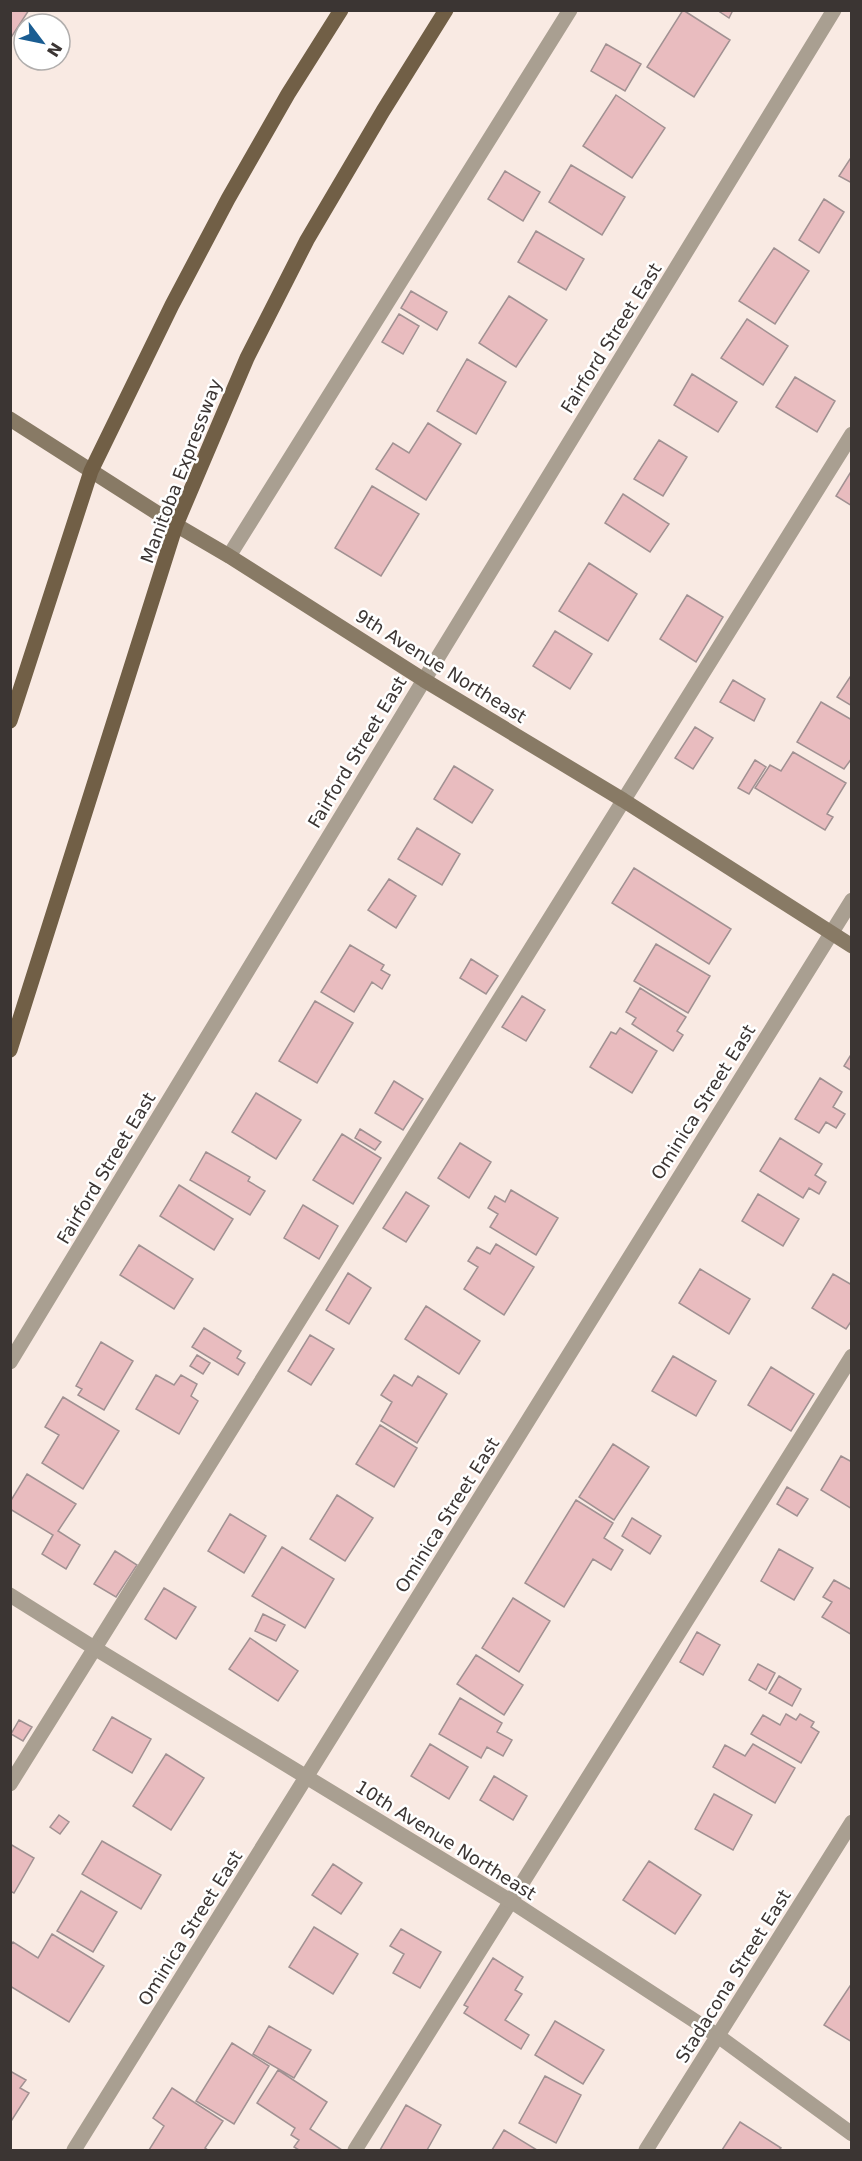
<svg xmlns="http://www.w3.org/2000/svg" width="862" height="2161" font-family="'DejaVu Sans',sans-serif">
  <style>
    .building { fill: #e9bcbf; stroke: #a19192; stroke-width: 1.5 }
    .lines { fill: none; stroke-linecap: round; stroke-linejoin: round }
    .lane { stroke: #a99f91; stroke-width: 15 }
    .street { stroke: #a99f91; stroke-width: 15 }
    .secondary { stroke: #887a65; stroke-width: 15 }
    .primary { stroke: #715f46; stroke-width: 15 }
    .labels { text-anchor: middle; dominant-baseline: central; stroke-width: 5; stroke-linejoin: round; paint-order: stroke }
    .street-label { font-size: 18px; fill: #3b3533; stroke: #fff }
  </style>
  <rect width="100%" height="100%" fill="#f9eae3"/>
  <path class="building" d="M10,10H29L10,39Z
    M683,10L730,40L694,97L647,67Z
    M717,10H733L729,18Z
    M606,44L641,64L625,91L591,71Z
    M616,95L665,128L632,178L583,146Z
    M852,156V183L839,176Z
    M571,165L625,197L602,235L549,202Z
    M505,171L540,192L523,221L488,199Z
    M824,199L844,212L819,253L799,240Z
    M536,231L584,259L566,290L518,262Z
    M774,248L809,271L775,324L739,301Z
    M411,291L447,312L437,330L401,308Z
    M509,296L547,320L516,367L479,343Z
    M399,314L419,326L403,354L382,342Z
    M747,319L788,346L763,385L721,358Z
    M467,359L506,382L476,434L437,411Z
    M692,374L737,402L718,432L674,405Z
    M795,377L835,401L817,432L776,407Z
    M428,423L461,444L426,500L376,469L393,443L409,453Z
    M659,440L687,457L663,496L634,479Z
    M852,470V506L836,496Z
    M372,486L419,514L381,576L335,548Z
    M623,494L669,524L650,552L605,523Z
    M589,563L637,594L608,641L559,611Z
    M687,595L723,617L696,662L660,639Z
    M555,631L592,654L570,689L533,666Z
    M852,674V706L837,697Z
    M733,680L765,699L754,721L720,702Z
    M821,702L852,720V758L844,769L797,742Z
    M695,727L713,738L693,769L675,758Z
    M793,752L846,783L827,814L833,817L825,830L755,788L770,765L781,771Z
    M755,760L766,767L749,794L738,788Z
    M454,766L493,790L472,823L434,799Z
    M417,828L460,854L442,885L398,859Z
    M634,868L731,929L709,964L612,903Z
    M389,879L416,896L396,928L368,910Z
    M656,944L710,976L688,1013L634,981Z
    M350,945L384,965L381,970L390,975L382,989L372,982L354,1012L321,992Z
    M471,959L498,976L486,994L460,978Z
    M640,988L686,1017L677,1031L683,1035L673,1051L632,1024L636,1018L626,1012Z
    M522,996L545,1010L526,1041L502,1027Z
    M315,1001L353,1023L317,1083L279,1061Z
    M620,1028L657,1051L632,1093L590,1067L611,1032L616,1034Z
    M852,1053V1071L844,1066Z
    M820,1078L842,1092L833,1107L845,1114L836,1128L826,1122L819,1133L795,1119Z
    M394,1081L423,1099L403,1130L375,1113Z
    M256,1093L301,1120L276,1159L232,1132Z
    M360,1129L381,1142L375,1150L355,1138Z
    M342,1134L381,1158L353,1204L313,1180Z
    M780,1138L822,1164L815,1175L826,1182L819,1194L809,1188L803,1198L760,1171Z
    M460,1143L491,1162L469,1198L438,1178Z
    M206,1152L250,1177L248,1181L265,1191L250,1215L190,1180Z
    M179,1185L233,1219L214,1250L160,1216Z
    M511,1190L558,1218L536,1255L490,1227L498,1214L488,1208L495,1196L505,1202Z
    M406,1192L429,1206L406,1242L383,1228Z
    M758,1194L799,1219L783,1246L742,1221Z
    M303,1205L338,1226L319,1259L284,1238Z
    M496,1244L534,1267L504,1315L464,1289L478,1267L468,1261L477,1247L490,1254Z
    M139,1245L193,1279L174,1309L120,1275Z
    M700,1269L750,1299L729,1334L679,1303Z
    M348,1273L371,1288L349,1324L326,1310Z
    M833,1274L852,1285V1320L846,1329L812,1308Z
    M426,1306L480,1341L459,1374L405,1339Z
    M204,1328L241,1351L237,1358L245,1363L238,1375L192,1347Z
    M310,1335L334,1349L311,1385L288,1371Z
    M101,1342L133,1361L104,1410L78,1395L82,1389L76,1386Z
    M197,1355L210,1363L203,1374L190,1366Z
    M673,1356L716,1381L696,1416L652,1391Z
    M771,1367L814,1394L791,1431L748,1405Z
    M156,1375L174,1385L181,1375L197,1384L191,1396L198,1401L179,1434L136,1409Z
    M394,1375L412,1386L418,1376L447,1394L417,1443L381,1421L392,1402L381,1395Z
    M63,1397L119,1431L83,1489L42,1463L59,1435L45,1427Z
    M380,1425L417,1448L394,1487L356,1464Z
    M613,1444L649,1467L614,1520L579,1497Z
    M841,1456L852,1462V1509L821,1490Z
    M27,1474L76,1504L58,1531L80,1545L66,1569L42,1554L53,1535L10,1509V1502Z
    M787,1487L808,1499L797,1516L777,1504Z
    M337,1495L373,1518L345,1561L310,1539Z
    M576,1500L613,1523L604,1538L623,1550L611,1570L593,1559L564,1607L525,1583Z
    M230,1514L266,1536L244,1573L208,1551Z
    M632,1518L661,1536L650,1554L622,1536Z
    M282,1547L334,1579L305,1628L252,1596Z
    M779,1549L813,1568L794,1600L761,1581Z
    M115,1551L137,1565L116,1597L94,1584Z
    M834,1580L852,1590V1635L822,1617L832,1602L823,1597Z
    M164,1588L196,1607L176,1639L145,1619Z
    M513,1598L550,1621L519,1672L482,1648Z
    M263,1614L285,1625L276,1641L255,1631Z
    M697,1632L720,1645L703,1675L680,1662Z
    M250,1638L298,1671L278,1701L229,1669Z
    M476,1655L523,1685L504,1715L457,1684Z
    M758,1664L775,1673L766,1690L749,1680Z
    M779,1676L801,1689L792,1706L769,1693Z
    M460,1698L502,1723L497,1732L512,1740L503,1756L487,1747L481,1758L439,1734Z
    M786,1714L796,1720L800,1714L814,1722L811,1727L819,1732L801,1763L751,1734L763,1715L780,1725Z
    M112,1717L151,1739L132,1773L93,1750Z
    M19,1720L32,1727L23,1741L11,1734Z
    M430,1744L468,1767L449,1799L411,1776Z
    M753,1744L795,1768L775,1803L713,1767L725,1745L745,1756Z
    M166,1754L204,1778L171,1830L133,1806Z
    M494,1776L527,1796L513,1820L480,1800Z
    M714,1794L752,1815L733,1850L695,1829Z
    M59,1815L69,1822L60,1834L50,1827Z
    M102,1841L161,1875L141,1909L82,1874Z
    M10,1844L34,1858L14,1893L10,1891Z
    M649,1861L701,1895L675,1934L623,1900Z
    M333,1864L362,1883L341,1914L312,1895Z
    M81,1891L117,1912L93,1952L57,1931Z
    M314,1927L358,1954L333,1994L289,1967Z
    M401,1929L441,1952L420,1988L393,1973L404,1954L390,1946Z
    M52,1934L104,1966L69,2022L10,1986V1946L13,1942L38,1958Z
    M493,1958L523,1977L515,1990L522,1994L505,2020L529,2035L521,2049L464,2013L468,2007L464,2005Z
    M852,1983V2042L824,2025Z
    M555,2021L604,2050L583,2084L535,2055Z
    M269,2026L311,2050L294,2078L253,2054Z
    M232,2043L269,2066L234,2124L196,2101Z
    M278,2070L327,2102L310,2129L342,2150H299L294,2147L299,2140L291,2135L295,2128L257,2103Z
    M10,2071L26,2080L20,2088L29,2093L10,2123Z
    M545,2076L581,2095L556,2143L519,2123Z
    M172,2088L223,2121L205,2148L208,2150H149L164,2126L153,2118Z
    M406,2105L441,2125L427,2150H380Z
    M740,2122L781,2148L779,2150H722Z
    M504,2130L537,2150H492Z"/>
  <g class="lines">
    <path class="lane" d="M229,556L570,10
      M10,1784L852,434
      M355,2150L852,1356"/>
    <path class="street" d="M10,1362L424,680L834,10
      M10,1595L96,1649L512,1902L718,2036L852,2134
      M74,2150L852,900
      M646,2150L852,1822"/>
    <path class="secondary" d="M10,419L176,525L229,556L424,680L623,800L852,946"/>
    <path class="primary" d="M10,721L91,471L172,305L228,199L288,94L341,10
      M10,1050L176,525L247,358L307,240L383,111L446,10"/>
  </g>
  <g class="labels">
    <g class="street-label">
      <text transform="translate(611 338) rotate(-58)">Fairford Street East</text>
      <text transform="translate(181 471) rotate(-69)">Manitoba Expressway</text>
      <text transform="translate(441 666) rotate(32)">9th Avenue Northeast</text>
      <text transform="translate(357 752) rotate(-59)">Fairford Street East</text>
      <text transform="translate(703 1102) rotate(-58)">Ominica Street East</text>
      <text transform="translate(106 1168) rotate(-59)">Fairford Street East</text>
      <text transform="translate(447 1515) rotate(-58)">Ominica Street East</text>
      <text transform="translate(446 1840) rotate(32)">10th Avenue Northeast</text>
      <text transform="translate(190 1928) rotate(-58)">Ominica Street East</text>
      <text transform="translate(733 1976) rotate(-58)">Stadacona Street East</text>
    </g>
  </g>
  <rect width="862" height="2161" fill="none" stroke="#3b3533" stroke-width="24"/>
  <g transform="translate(42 42) rotate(122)"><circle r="28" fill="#ffffff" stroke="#b1aead" stroke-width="1.5"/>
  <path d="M0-4.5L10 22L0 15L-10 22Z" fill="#1a5d92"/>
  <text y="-9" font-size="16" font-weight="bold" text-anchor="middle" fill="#3b3533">N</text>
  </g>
</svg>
